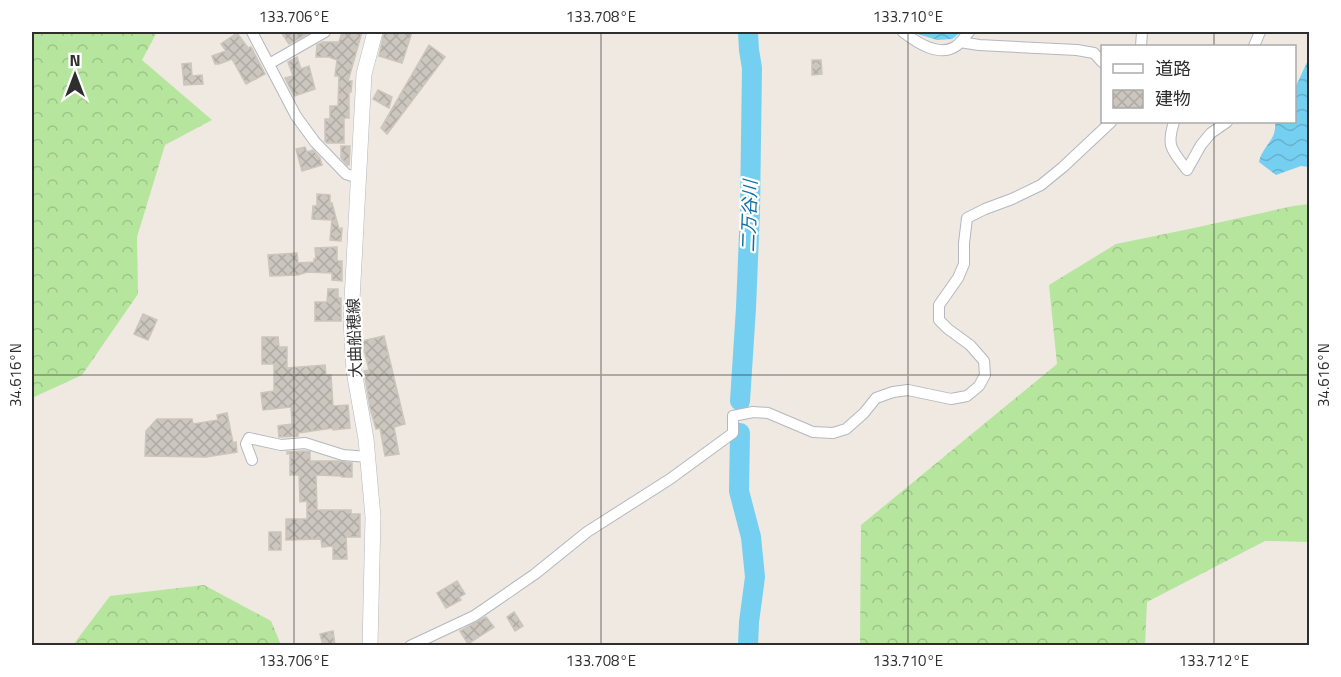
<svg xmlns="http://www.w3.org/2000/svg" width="1341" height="677" font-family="'Titillium Web','Noto Sans JP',sans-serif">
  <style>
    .forest { fill: url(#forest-crowns) }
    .water { fill: url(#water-waves) }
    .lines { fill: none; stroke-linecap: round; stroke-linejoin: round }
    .river { stroke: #75cff0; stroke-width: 20 }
    .building { fill: url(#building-cross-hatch); stroke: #cbc5ba; stroke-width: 1.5 }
    .street-casing { stroke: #b4b7c1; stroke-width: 12 }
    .secondary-casing { stroke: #b4b7c1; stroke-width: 16 }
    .street { stroke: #fff; stroke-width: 10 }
    .secondary { stroke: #fff; stroke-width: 15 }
    .ticks { fill: none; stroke: #2e2e2e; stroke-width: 1.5; stroke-opacity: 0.45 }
    .labels { text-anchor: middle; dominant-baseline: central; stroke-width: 4.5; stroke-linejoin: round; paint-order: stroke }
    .street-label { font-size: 16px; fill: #2e2e2e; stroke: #fff }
    .water-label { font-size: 18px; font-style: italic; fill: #0d6fa3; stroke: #fff }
    .neatline { fill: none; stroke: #2e2e2e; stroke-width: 2 }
    .ticks-label { font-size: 15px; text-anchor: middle; fill: #2e2e2e }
  </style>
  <defs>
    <pattern id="forest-crowns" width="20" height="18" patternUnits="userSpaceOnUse" patternTransform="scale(1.5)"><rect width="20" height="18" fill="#b6e59e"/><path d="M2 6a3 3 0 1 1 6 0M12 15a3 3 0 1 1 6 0" fill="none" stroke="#9dc588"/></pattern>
    <pattern id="water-waves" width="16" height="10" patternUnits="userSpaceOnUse" patternTransform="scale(1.5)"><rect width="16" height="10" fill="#75cff0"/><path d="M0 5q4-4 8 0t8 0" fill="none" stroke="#66b2ce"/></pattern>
    <pattern id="building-cross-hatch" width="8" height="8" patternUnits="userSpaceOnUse" patternTransform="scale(1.5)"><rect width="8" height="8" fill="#cbc7bf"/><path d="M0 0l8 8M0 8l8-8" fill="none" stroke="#afaba4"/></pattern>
  </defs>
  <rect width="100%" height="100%" fill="#efe9e1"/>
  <path class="forest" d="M32,32H157L142,60L212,120L165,145L137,237L138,294L82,375L32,398Z
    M1309,204V542L1265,541L1147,602L1145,645H860L861,525L1057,364L1049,285L1116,244L1194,228L1293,206Z
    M204,585L271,621L281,645H73L110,596Z"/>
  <path class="water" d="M916,32H961L952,39L937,40L918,34Z
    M1309,58V167L1301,166L1276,175L1259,162C1262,146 1277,141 1275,122H1294L1295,88Z"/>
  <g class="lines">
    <path class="river" d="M740,401L746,308L750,211L752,68L749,50L748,32
      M740,433L739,491L751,537L755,577L749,622L748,646"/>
  </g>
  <path class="building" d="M281,32H311L289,44Z
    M342,32H362L348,81H352L351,92H349V118H344V143H327L325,141V119H330V106H338L339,76H335L337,60L329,57H316L317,45L323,42H339Z
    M384,32H412L402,63L379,56Z
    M237,33L248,48L251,47L265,74L246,84L232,59L219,64H215L212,56L226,51L221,44Z
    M429,45L445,57L387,134L381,128Z
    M297,57L301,69L309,66L315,89L294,96L285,78L293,76L288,62Z
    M812,60H821L822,74L812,75Z
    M191,63L192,76L202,75L203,84L184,85L182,64Z
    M378,90L392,97L389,108L373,99Z
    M341,146H350L349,165H347L341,158Z
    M305,147L307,152L313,150L320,158L322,165L302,171L296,149Z
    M317,194L330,195V203H332L339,229L342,228L341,241L330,240L332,220L312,219L313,206H317Z
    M337,247V261H342V281L332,280V273L307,272L298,275L270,276L268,255L297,253L298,263L314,262V259H316L315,248Z
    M328,289H338V298H341V321H315V302H327Z
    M143,314L157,320L148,340L134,334Z
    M384,336L405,424L394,427L399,454L385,456L380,428L376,429L370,408L364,371L369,370L362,341Z
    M262,337H278L279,347H287V368L325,365L326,375H331L333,406L348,405L350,428L333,430V428L298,433V436L279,437L278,426L292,424L291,407L263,410L261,393L274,391V364H262Z
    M227,413L233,443L236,442L237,452L206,457L145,456L146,431L157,419H192L193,424L218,420L217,415Z
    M304,451L310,452V461H338L352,463V477H342V476L316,475L317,510H351V514H360V537H346L347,559H333V546L322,547L321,539L286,540V519H307V501L300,502L299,475H290V453L287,454V452Z
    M269,532H281V550H269Z
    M457,581L465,594L459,597L461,600L446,608L437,593Z
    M514,612L523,626L515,631L507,617Z
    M486,617L494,627L468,644L460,631Z
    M333,631L335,645H323L320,634Z"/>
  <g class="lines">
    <g class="street-casing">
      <path id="street" d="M252,32L296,116L315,142L346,174L358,178
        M903,32C916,42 939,58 956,46C961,43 965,36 969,32
        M960,42L979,45L1077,50L1094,53L1102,62
        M1141,46L1142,32
        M1254,46L1260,32
        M269,64L325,32
        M1174,122C1166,147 1172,150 1187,170L1201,145L1211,133L1227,122
        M252,460L246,444L249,438L281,445L305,443L343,455L368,457
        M410,646L474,616L535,574L587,532L670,479L733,433V416L753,412L768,413L813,432L833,433L846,429L864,413L876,398L893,392L908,390L951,399L967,396L979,386L985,375L984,361L970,345L948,329L939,320V305L958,278L964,264V243L967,218L985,209L1012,199L1041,185L1063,167L1111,122"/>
    </g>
    <g class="secondary-casing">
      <path id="secondary" d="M370,646L373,517L366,439L354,371L351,319L364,74L375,32"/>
    </g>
    <use href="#street" class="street"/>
    <use href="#secondary" class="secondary"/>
  </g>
  <path class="ticks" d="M294,32V646M601,32V646M908,32V646M1214,32V46M1214,122V646M32,375H1310"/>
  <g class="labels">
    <g class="street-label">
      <text transform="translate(354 338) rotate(-92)">大曲船穂線</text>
    </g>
    <g class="water-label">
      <text transform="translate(749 216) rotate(-88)">二万谷川</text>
    </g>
  </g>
  <rect width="1341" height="677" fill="none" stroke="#ffffff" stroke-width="66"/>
  <rect x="1101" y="45" width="195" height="78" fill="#ffffff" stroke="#ababab" stroke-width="1.5"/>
  <rect x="1113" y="64" width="30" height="9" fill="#ffffff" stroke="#ababab" stroke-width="1.5"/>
  <text x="1155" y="75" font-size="18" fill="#2e2e2e">道路</text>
  <rect x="1113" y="90" width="30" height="18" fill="url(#building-cross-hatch)" stroke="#ababab" stroke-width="1.5"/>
  <text x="1155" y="105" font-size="18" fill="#2e2e2e">建物</text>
  <g transform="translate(75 75)" stroke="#ffffff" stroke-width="4.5" paint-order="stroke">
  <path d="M0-4.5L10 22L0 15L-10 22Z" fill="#2e2e2e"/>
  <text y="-9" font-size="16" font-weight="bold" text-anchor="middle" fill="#2e2e2e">N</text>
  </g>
  <rect x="33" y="33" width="1275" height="611" class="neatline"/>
  <g class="ticks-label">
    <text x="294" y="22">133.706°E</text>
    <text x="601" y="22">133.708°E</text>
    <text x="908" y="22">133.710°E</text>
    <text transform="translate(16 375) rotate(-90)" y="5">34.616°N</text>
    <text transform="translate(1324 375) rotate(-90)" y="5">34.616°N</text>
    <text x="294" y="666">133.706°E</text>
    <text x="601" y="666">133.708°E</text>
    <text x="908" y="666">133.710°E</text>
    <text x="1214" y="666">133.712°E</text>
  </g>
</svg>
